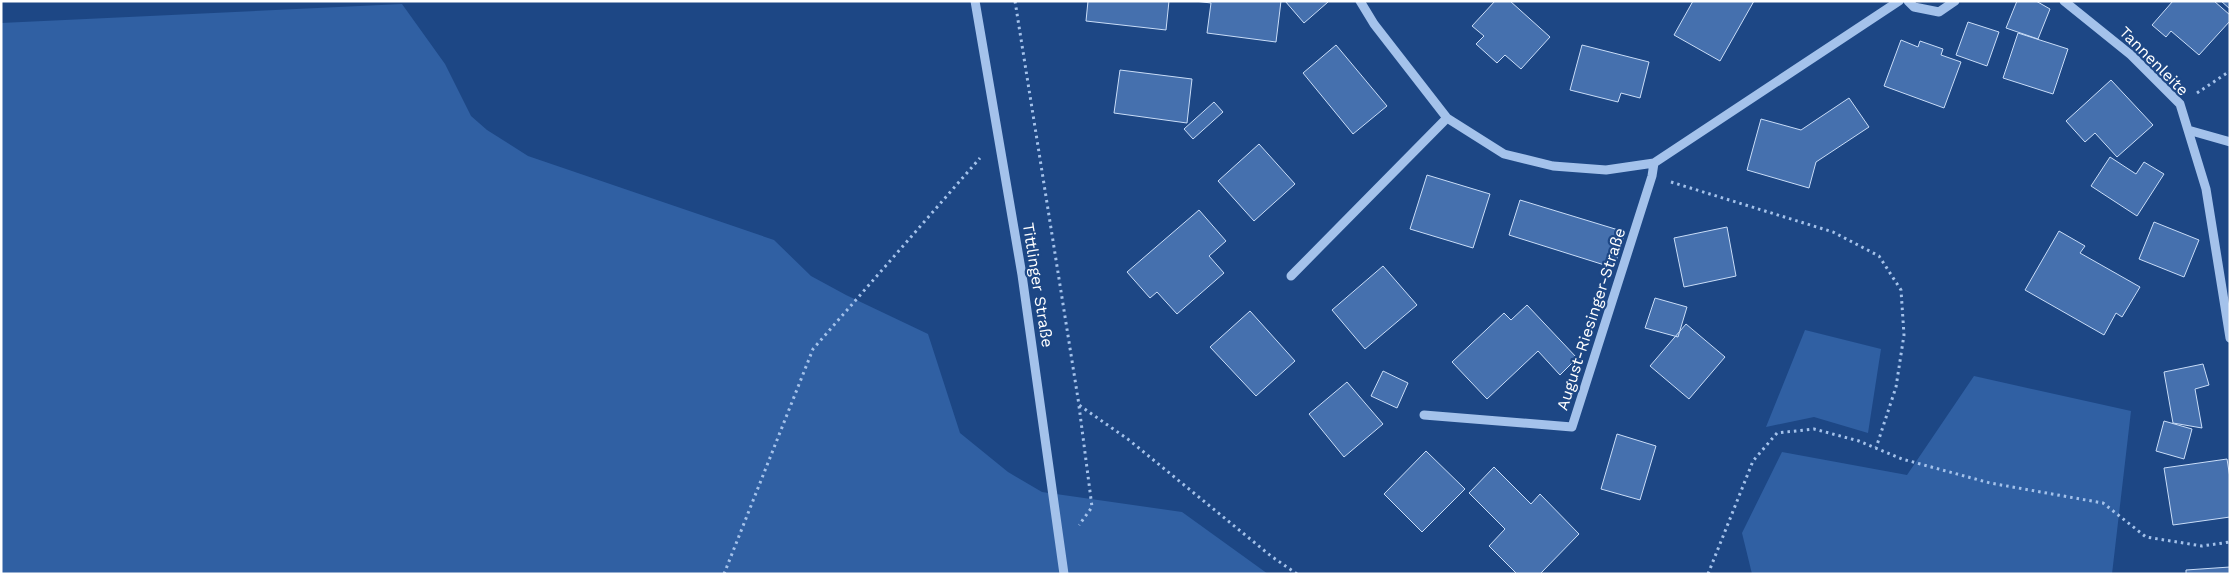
<svg xmlns="http://www.w3.org/2000/svg" width="2231" height="575" font-family="'Work Sans',sans-serif">
  <style>
    .green { fill: #3060a3 }
    .building { fill: #4570ae; stroke: #c9ddf8 }
    .lines { fill: none; stroke-linecap: round; stroke-linejoin: round }
    .path { stroke: #a4c2eb; stroke-width: 3; stroke-dasharray: 2.5 4; stroke-linecap: butt }
    .minor { stroke: #a4c2eb; stroke-width: 9 }
    .labels { text-anchor: middle; dominant-baseline: central; stroke-width: 4.5; stroke-linejoin: round; paint-order: stroke }
    .street-label { font-size: 16px; fill: #fff; stroke: #1d4785 }
  </style>
  <rect width="100%" height="100%" fill="#1d4785"/>
  <path class="green" d="M402,4L445,64L471,116L487,130L528,156L774,240L811,276L846,295L928,334L960,433L1008,472L1042,492L1182,512L1268,574H1V23Z
    M1805,330L1881,349L1868,433L1814,417L1766,427Z
    M1974,376L2131,411L2112,574H1752L1742,533L1782,452L1907,475Z"/>
  <path class="building" d="M1088,1H1169L1166,30L1086,21Z
    M1195,1H1281L1276,42L1207,33L1211,3Z
    M1285,1H1327L1328,2L1304,23Z
    M1495,1H1510L1550,37L1521,69L1505,55L1497,63L1476,44L1484,36L1472,26Z
    M1693,1H1754L1720,61L1674,35Z
    M2017,1H2036L2050,9L2038,39L2006,28Z
    M2173,1H2214L2230,15V21L2199,55L2171,31L2166,37L2152,25Z
    M2221,1H2230V9Z
    M1968,22L1999,32L1987,66L1956,55Z
    M2018,33L2068,49L2053,94L2003,78Z
    M1901,40L1918,47L1920,41L1943,49L1941,55L1961,62L1944,108L1884,86Z
    M1336,45L1387,106L1353,134L1303,73Z
    M1582,45L1649,62L1640,98L1621,93L1618,102L1570,90Z
    M1120,70L1192,79L1187,123L1114,113Z
    M2111,80L2153,125L2117,157L2095,133L2085,142L2066,121Z
    M1849,98L1869,127L1816,162L1809,188L1747,170L1761,119L1801,130Z
    M1214,102L1223,112L1193,139L1184,129Z
    M1259,144L1295,184L1254,221L1218,181Z
    M2110,157L2136,174L2144,162L2164,174L2137,216L2091,186Z
    M1427,175L1490,194L1473,248L1410,229Z
    M1520,200L1625,232L1614,268L1509,235Z
    M1199,210L1226,241L1209,256L1224,273L1177,314L1157,292L1150,298L1127,272Z
    M2154,222L2199,240L2184,277L2139,259Z
    M1727,227L1736,276L1684,287L1674,238Z
    M2059,231L2085,246L2080,253L2140,287L2122,317L2116,313L2104,335L2025,290Z
    M1383,266L1417,305L1365,349L1332,310Z
    M1655,298L1687,307L1678,337L1645,328Z
    M1527,305L1577,358L1560,375L1538,351L1487,399L1452,362L1504,313L1511,320Z
    M1250,311L1295,361L1256,396L1210,347Z
    M1686,324L1725,357L1689,399L1650,366Z
    M2203,364L2209,385L2195,389L2202,428L2173,423L2164,372Z
    M1383,371L1408,383L1397,408L1371,396Z
    M1347,382L1383,424L1344,457L1309,414Z
    M2164,421L2192,429L2184,459L2156,451Z
    M1617,434L1656,446L1640,500L1601,489Z
    M1426,451L1465,489L1422,532L1384,494Z
    M2227,459L2230,478V517L2173,525L2164,468Z
    M1494,467L1531,504L1540,494L1579,534L1540,574H1517L1489,546L1505,529L1469,493Z
    M2230,567V574H2186V570Z"/>
  <g class="lines">
    <path class="path" d="M1015,1L1079,405L1129,440L1271,556L1297,574
      M2197,93L2230,71
      M1671,182L1833,232L1879,256L1901,290L1904,335L1896,387L1876,448
      M1079,406L1092,507L1079,525
      M724,574L813,349L980,158
      M1708,574L1753,461L1777,433L1814,429L1859,441L1902,459L1990,483L2103,503L2146,537L2202,546L2230,542"/>
    <path class="minor" d="M975,1L1022,275L1064,574
      M1360,1L1374,24L1447,118L1504,154L1553,166L1606,170L1654,163L1899,1
      M1908,1L1914,7L1939,12L1955,1
      M2064,1L2131,55L2180,104L2206,189L2230,338
      M2188,130L2230,142
      M1291,276L1447,118
      M1424,415L1572,427L1652,176L1654,163"/>
  </g>
  <g class="labels">
    <g class="street-label">
      <text transform="translate(2154 61) rotate(45)">Tannenleite</text>
      <text transform="translate(1038 285) rotate(81)">Tittlinger Straße</text>
      <text transform="translate(1591 319) rotate(-72)">August-Riesinger-Straße</text>
    </g>
  </g>
  <rect width="2231" height="575" fill="none" stroke="#ffffff" stroke-width="5"/>
</svg>
